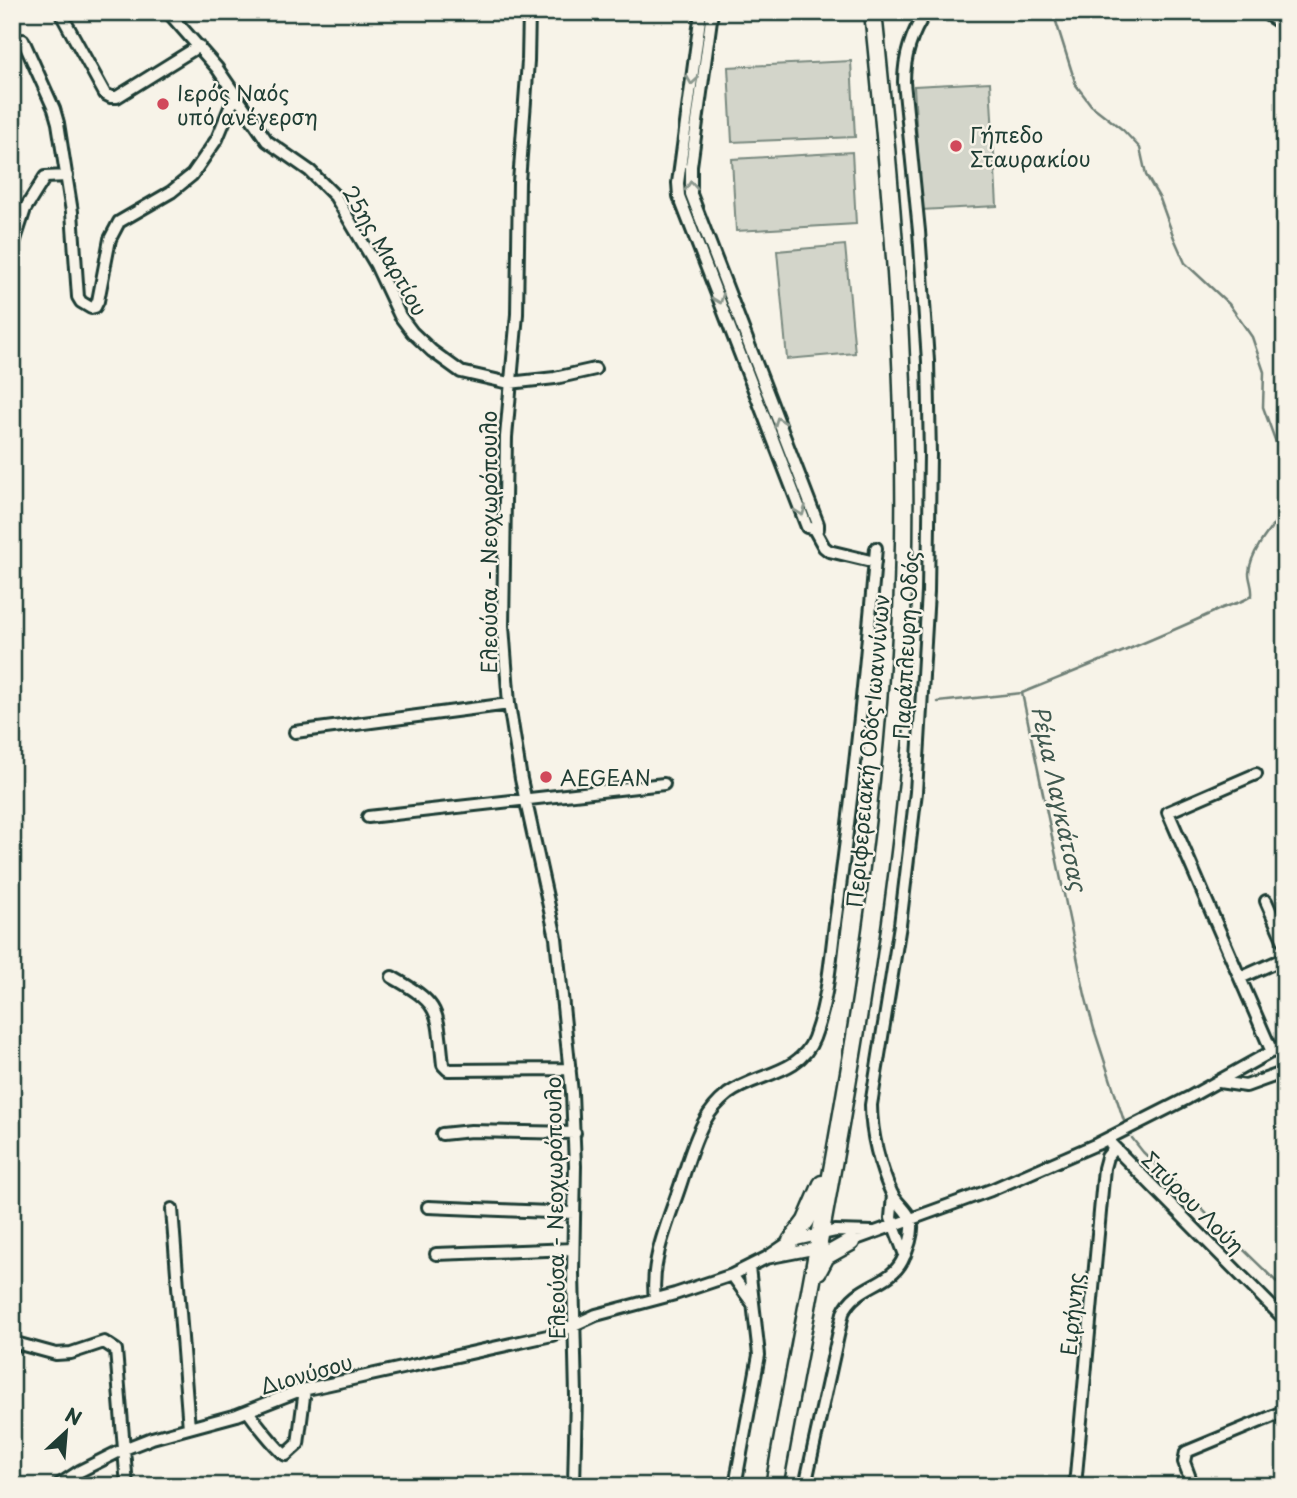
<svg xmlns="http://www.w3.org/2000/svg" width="1297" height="1498" font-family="'Playpen Sans',sans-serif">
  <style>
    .garden { fill: #d3d5ca; stroke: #79897f; stroke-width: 2 }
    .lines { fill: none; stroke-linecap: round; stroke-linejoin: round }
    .stream { stroke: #6f8077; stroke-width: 2.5 }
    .minor-casing { stroke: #1f3d34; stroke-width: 16 }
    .highway-casing { stroke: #1f3d34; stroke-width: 21 }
    .minor { stroke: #f7f3e8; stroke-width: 10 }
    .highway { stroke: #f7f3e8; stroke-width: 16 }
    .oneway { stroke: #8b988e }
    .poi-dot { fill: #d1495b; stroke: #f7f3e8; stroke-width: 2.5 }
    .labels { text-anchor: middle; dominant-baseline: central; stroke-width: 5; stroke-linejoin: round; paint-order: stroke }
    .poi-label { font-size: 21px; fill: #1f3d34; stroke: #f7f3e8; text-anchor: start }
    .street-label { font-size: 21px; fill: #1f3d34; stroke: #f7f3e8 }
    .water-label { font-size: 23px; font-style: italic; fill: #405950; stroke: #f7f3e8 }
  </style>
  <rect width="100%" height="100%" fill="#f7f3e8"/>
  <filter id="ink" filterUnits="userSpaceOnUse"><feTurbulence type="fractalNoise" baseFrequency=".0143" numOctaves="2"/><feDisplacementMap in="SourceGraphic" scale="14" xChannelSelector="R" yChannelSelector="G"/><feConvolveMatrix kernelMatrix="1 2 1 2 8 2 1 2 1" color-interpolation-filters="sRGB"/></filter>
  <g filter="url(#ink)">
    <path class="garden" d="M851,61L855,137L732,142L728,67Z
      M990,82L997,206L921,210L914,86Z
      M852,152L856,224L736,231L732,159Z
      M845,245L855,353L787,359L777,251Z"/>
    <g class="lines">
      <path class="stream" d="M1053,12L1076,85L1091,105L1123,130L1140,148L1146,175L1160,199L1174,238L1185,263L1229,304L1252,337L1264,372L1263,407L1285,467
        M938,702L1022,693
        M1124,1121L1094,1029L1085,995L1022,693C1088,666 1154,640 1218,610C1229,604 1242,604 1252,595C1253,587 1249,580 1249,573C1250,551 1272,527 1285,510
        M1132,1138L1143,1152L1285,1290"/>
      <g class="minor-casing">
        <path id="minor" d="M60,12L105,94L111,97H117L199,46
          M168,12L217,68L267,141L310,171L335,196L376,265L400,316L412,332L432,351L461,372L509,383L555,378L595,369
          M529,12L528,61L519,182L517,314L506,437L503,626L509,704L521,779L556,938L572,1093L575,1166L573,1273L576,1396L574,1486
          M701,12L678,183L679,196L807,527L814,529L824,547L829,551L875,562
          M712,12L691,166V194L818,524V528L814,529
          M1263,12L1285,26
          M23,40L54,109L58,123L72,212L78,297L81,302L91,308L95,307L98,301L110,239L119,222L171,192L192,175L217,139L231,105L237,97
          M12,249L25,209L45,177L67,176
          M295,732L509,704
          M1256,774L1168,812L1272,1052
          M368,817L664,784
          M1266,901L1285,944
          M392,977C442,1005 437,1010 443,1065L448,1070L570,1069
          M1240,978L1285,958
          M1219,1082L1246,1086L1285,1072
          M442,1134L471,1131L575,1133
          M1111,1144L1285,1320
          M893,1195L891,1218L905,1255
          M428,1207L574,1213
          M172,1209L189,1428
          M845,1243L991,1190L1097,1144L1188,1098L1285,1044
          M436,1254L573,1249
          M766,1258L823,1247
          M732,1275L753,1304
          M655,1299C650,1261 668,1222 680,1186C687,1165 693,1142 704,1122C710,1111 718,1102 728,1094C756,1073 800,1075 814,1038C830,995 831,946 838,902C854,784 866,666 876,548
          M12,1342L56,1354L71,1353L104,1342L116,1350L127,1486
          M248,1411C253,1419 279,1452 286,1455L298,1444L305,1389
          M57,1486L80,1471L124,1449L152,1438L237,1415L298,1391L552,1335L596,1315L675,1294L732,1275L766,1258L791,1241L835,1231L873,1232
          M735,1486L759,1355L749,1267
          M805,1486L843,1313C856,1284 889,1286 902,1261C907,1251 913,1237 912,1225C911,1213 897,1204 892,1194C880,1168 871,1134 871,1105L900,925L916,792L928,592L930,455L928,361L919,231L904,82C904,56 911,34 926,12
          M1075,1486L1104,1168L1107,1157L1114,1148
          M1193,1486L1184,1462L1186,1452L1285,1411"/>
      </g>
      <g class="highway-casing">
        <path id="highway" d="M791,1241L806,1221L822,1184
          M818,1271L826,1256L851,1242
          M774,1486C824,1209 883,934 900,653C913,439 895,225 873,12"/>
      </g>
      <use href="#minor" class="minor"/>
      <use href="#highway" class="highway"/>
    </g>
    <defs><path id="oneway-chevron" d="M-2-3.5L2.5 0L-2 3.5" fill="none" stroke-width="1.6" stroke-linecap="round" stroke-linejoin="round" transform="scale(1.75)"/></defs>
    <g class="oneway">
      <use href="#oneway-chevron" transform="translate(692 80) rotate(98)"/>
      <use href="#oneway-chevron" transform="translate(691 186) rotate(-94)"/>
      <use href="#oneway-chevron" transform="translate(719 299) rotate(69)"/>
      <use href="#oneway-chevron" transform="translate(779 422) rotate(-111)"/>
      <use href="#oneway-chevron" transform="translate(801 511) rotate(69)"/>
    </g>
  </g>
  <g class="poi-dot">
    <circle cx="163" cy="104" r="7"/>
    <circle cx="956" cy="146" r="7"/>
    <circle cx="546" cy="777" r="7"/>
  </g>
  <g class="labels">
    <g class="poi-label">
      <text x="177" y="92">Ιερός Ναός<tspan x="177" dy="24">υπό ανέγερση</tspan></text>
      <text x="970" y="134">Γήπεδο<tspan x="970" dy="24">Σταυρακίου</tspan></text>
      <text x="560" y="777">AEGEAN</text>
    </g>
    <g class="street-label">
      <text transform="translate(386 250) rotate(60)">25ης Μαρτίου</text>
      <text transform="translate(488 542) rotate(-90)">Ελεούσα - Νεοχωρόπουλο</text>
      <text transform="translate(905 645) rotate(-87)">Παράπλευρη Οδός</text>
      <text transform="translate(867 751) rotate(-85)">Περιφερειακή Οδός Ιωαννίνων</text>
      <text transform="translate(1194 1202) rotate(45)">Σπύρου Λούη</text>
      <text transform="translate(554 1208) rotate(-91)">Ελεούσα - Νεοχωρόπουλο</text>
      <text transform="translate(1071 1314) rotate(-85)">Ειρήνης</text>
      <text transform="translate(306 1373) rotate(-16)">Διονύσου</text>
    </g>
    <g class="water-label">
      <text transform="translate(1060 798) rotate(78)">Ρέμα Λαγκάτσας</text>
    </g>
  </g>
  <rect width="1297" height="1498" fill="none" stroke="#f7f3e8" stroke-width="42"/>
  <rect x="21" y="21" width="1255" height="1456" fill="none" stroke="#1f3d34" stroke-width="2.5" filter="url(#ink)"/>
  <g transform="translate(66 1432) rotate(26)" stroke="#f7f3e8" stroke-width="5" paint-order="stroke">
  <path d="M0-5L12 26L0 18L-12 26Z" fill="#1f3d34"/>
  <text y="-10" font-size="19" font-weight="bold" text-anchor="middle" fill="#1f3d34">N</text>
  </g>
</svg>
